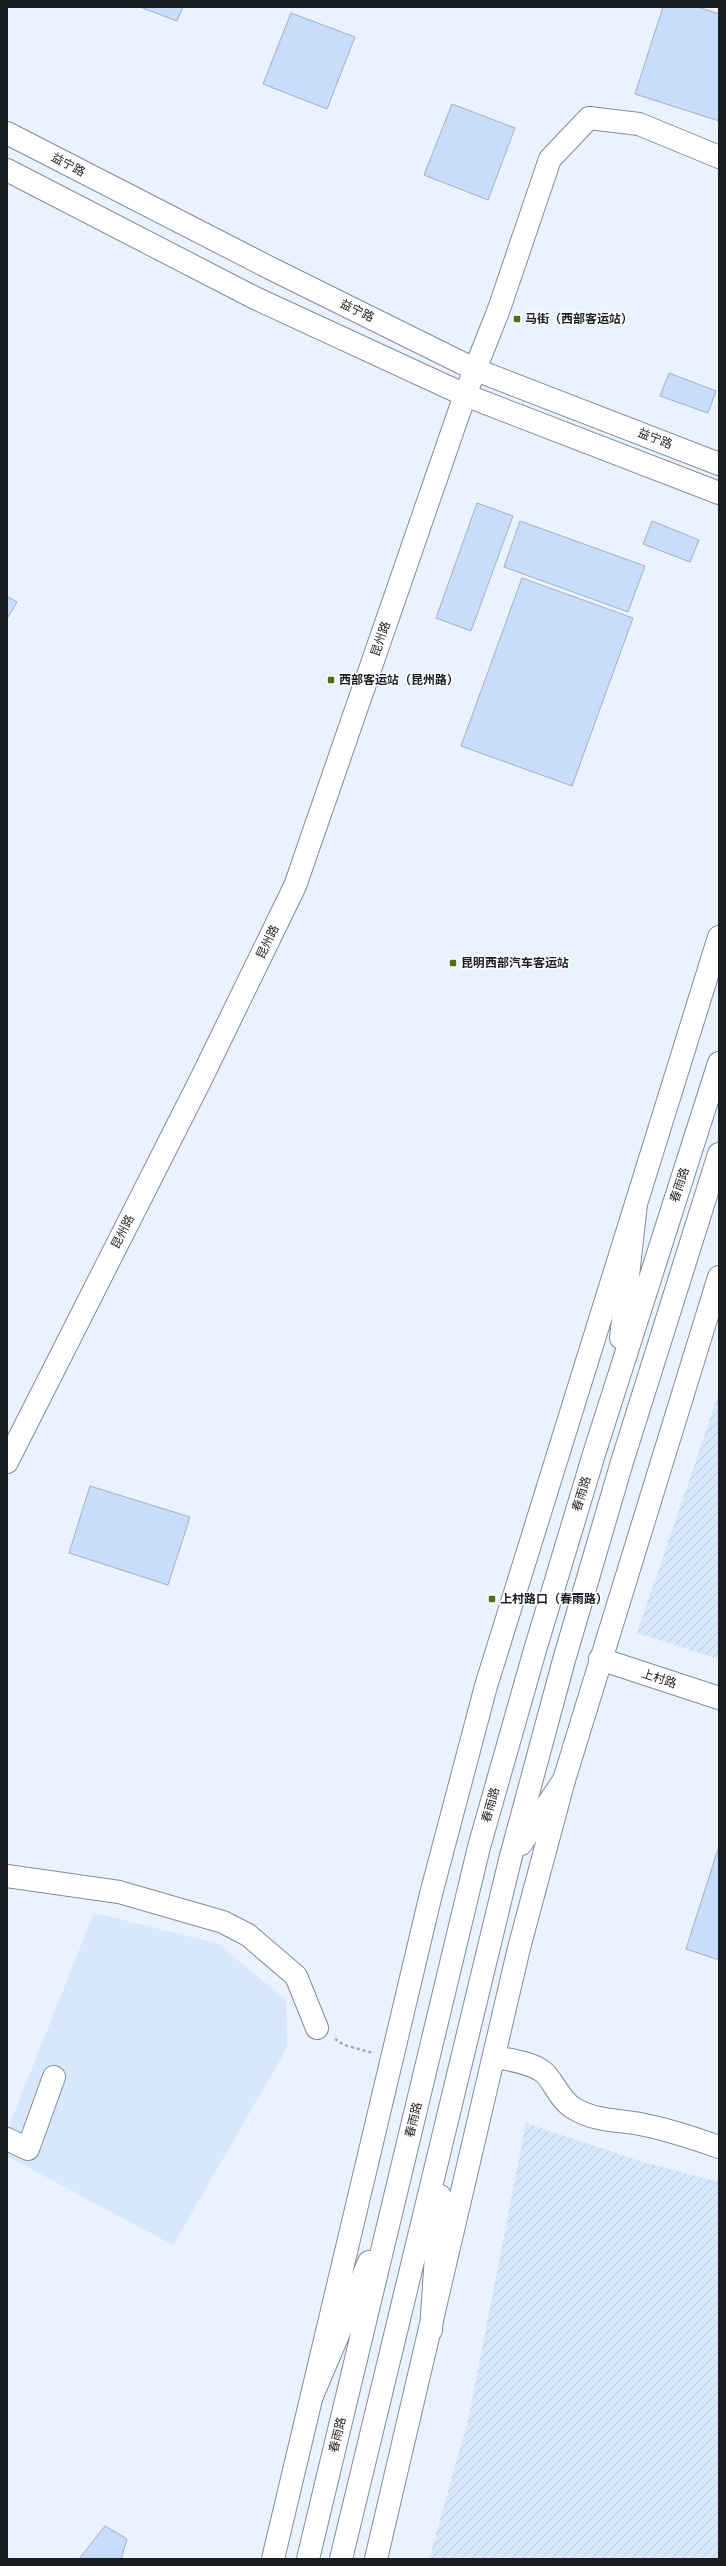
<svg xmlns="http://www.w3.org/2000/svg" width="726" height="2566" font-family="'Source Sans 3','Noto Sans SC',sans-serif">
  <style>
    .built { fill: #d7e7fc }
    .industrial { fill: url(#industrial-furrows) }
    .building { fill: #c8ddfb; stroke: #a5afbd }
    .lines { fill: none; stroke-linecap: round; stroke-linejoin: round }
    .minor-casing { stroke: #838d9b; stroke-width: 24 }
    .major-casing { stroke: #838d9b; stroke-width: 24 }
    .path { stroke: #a2a9b3; stroke-width: 2.5; stroke-dasharray: 3 3; stroke-linecap: butt }
    .minor { stroke: #fff; stroke-width: 22 }
    .major { stroke: #fff; stroke-width: 22 }
    .poi-dot { fill: #576b18; stroke: #fefefe; stroke-width: 1.5 }
    .labels { text-anchor: middle; dominant-baseline: central; stroke-width: 3; stroke-linejoin: round; paint-order: stroke }
    .street-label { font-size: 12px; fill: #1a1e23; stroke: #fefefe }
    .poi-label { font-size: 12px; font-weight: bold; fill: #1a1e23; stroke: #fefefe; text-anchor: start }
  </style>
  <defs>
    <pattern id="industrial-furrows" width="10" height="10" patternUnits="userSpaceOnUse"><rect width="10" height="10" fill="#d7e7fc"/><path d="M-1 1l2-2M0 10L10 0M9 11l2-2" fill="none" stroke="#b8c6d8"/></pattern>
  </defs>
  <rect width="100%" height="100%" fill="#e9f2fe"/>
  <path class="built" d="M94,1913L217,1943L286,2000L287,2048L173,2245L7,2156V2131Z"/>
  <path class="industrial" d="M719,1393V1659L637,1633Z
    M526,2123L643,2162L719,2182V2559H429L468,2421Z"/>
  <path class="building" d="M140,7H183L177,21Z
    M663,7H698L719,14V121L635,94Z
    M291,13L355,37L327,109L263,84Z
    M452,104L515,128L488,200L424,175Z
    M669,373L716,391L708,413L660,396Z
    M477,503L513,516L471,631L436,618Z
    M520,521L645,566L628,612L504,567Z
    M652,521L699,540L690,562L643,544Z
    M522,578L633,618L572,786L461,746Z
    M7,596L17,602L7,619Z
    M90,1486L190,1517L168,1585L69,1553Z
    M719,1846V1960L686,1949Z
    M105,2526L127,2539L121,2559H79Z"/>
  <g class="lines">
    <g class="minor-casing">
      <path id="minor" d="M465,395L499,309L550,159L589,118L639,124L719,157
        M600,1659L719,1698
        M7,1876L119,1892L223,1922L248,1935L296,1976L317,2028
        M495,2057C510,2060 529,2062 542,2071C553,2078 559,2101 575,2109C595,2121 618,2120 640,2124C667,2129 693,2138 719,2147
        M7,2139L28,2149L54,2077
        M273,2559L431,1894L486,1686L719,937
        M376,2559L519,1948L564,1780L719,1277"/>
    </g>
    <g class="major-casing">
      <path id="major" d="M7,133L270,268L476,370L719,464
        M7,170L255,298L465,395L719,493
        M621,1338L636,1204
        M7,1462L200,1081L295,886L465,395
        M521,1844L564,1780
        M431,2330L440,2196
        M312,2396L369,2262
        M308,2559L479,1847L535,1650L594,1454L719,1063
        M341,2559L510,1860L564,1660L622,1462L719,1154"/>
    </g>
    <path class="path" d="M335,2039L344,2045L373,2053"/>
    <use href="#minor" class="minor"/>
    <use href="#major" class="major"/>
  </g>
  <g class="poi-dot">
    <rect x="513" y="315" width="8" height="8" rx="2"/>
    <rect x="327" y="676" width="8" height="8" rx="2"/>
    <rect x="449" y="959" width="8" height="8" rx="2"/>
    <rect x="488" y="1595" width="8" height="8" rx="2"/>
  </g>
  <g class="labels">
    <g class="street-label">
      <text transform="translate(68 165) rotate(28)">益宁路</text>
      <text transform="translate(357 311) rotate(26)">益宁路</text>
      <text transform="translate(655 439) rotate(21)">益宁路</text>
      <text transform="translate(381 639) rotate(-71)">昆州路</text>
      <text transform="translate(268 942) rotate(-64)">昆州路</text>
      <text transform="translate(680 1185) rotate(-72)">春雨路</text>
      <text transform="translate(123 1232) rotate(-63)">昆州路</text>
      <text transform="translate(582 1494) rotate(-73)">春雨路</text>
      <text transform="translate(659 1679) rotate(18)">上村路</text>
      <text transform="translate(491 1805) rotate(-74)">春雨路</text>
      <text transform="translate(414 2120) rotate(-76)">春雨路</text>
      <text transform="translate(338 2435) rotate(-76)">春雨路</text>
    </g>
    <g class="poi-label">
      <text x="525" y="319">马街（西部客运站）</text>
      <text x="339" y="680">西部客运站（昆州路）</text>
      <text x="461" y="963">昆明西部汽车客运站</text>
      <text x="500" y="1599">上村路口（春雨路）</text>
    </g>
  </g>
  <rect width="726" height="2566" fill="none" stroke="#1a1e23" stroke-width="16"/>
</svg>
